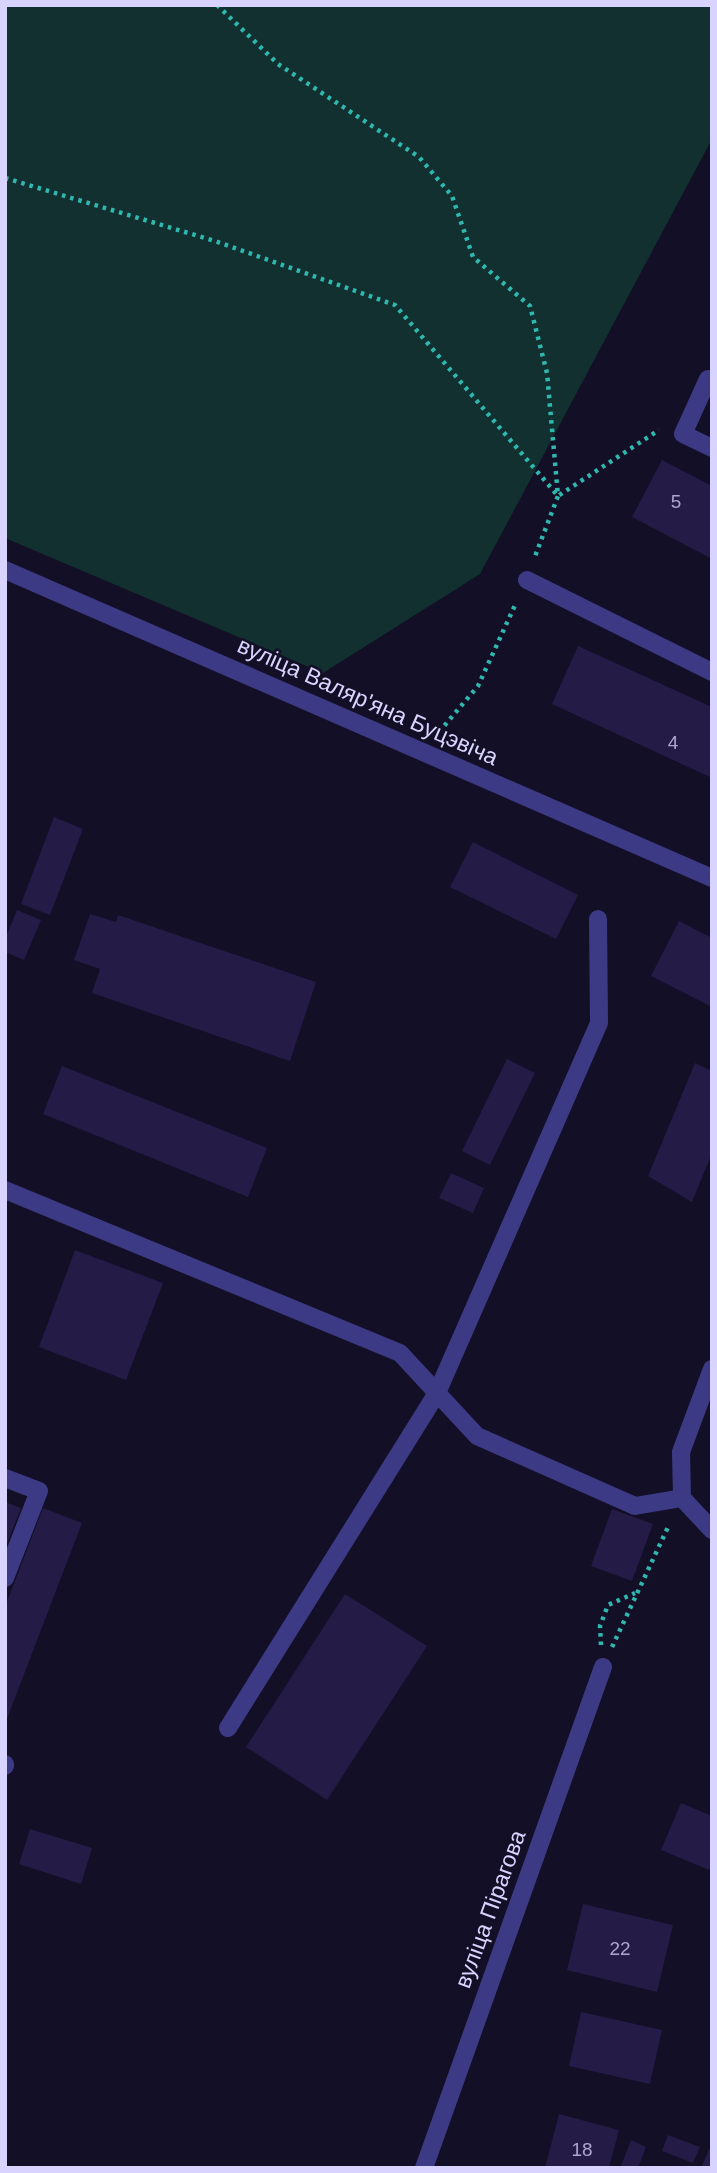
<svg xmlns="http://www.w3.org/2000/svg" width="717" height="2173" font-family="Helvetica,sans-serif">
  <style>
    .green { fill: #12302f }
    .building { fill: #241b47 }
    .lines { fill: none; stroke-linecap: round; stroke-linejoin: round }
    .path { stroke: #2fb8b0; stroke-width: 4.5; stroke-dasharray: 3.5 5; stroke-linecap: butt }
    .minor { stroke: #3d3a85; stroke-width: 18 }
    .labels { text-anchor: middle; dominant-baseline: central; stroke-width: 5; stroke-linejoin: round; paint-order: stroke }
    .number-label { font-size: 19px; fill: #aca6d1 }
    .street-label { font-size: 23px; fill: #d9d4ff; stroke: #130f26 }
  </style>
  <rect width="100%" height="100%" fill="#130f26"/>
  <path class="green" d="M5,5H712V139L480,574L323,673L5,538Z"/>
  <path class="building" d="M662,460L712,486V559L632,517Z
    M578,646L712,707V778L552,704Z
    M54,817L83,829L50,915L21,904Z
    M473,842L578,895L556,939L450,887Z
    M17,910L41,920L24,960L5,952V939Z
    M90,914L116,922L118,915L316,982L290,1061L92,993L100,969L74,960Z
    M679,921L712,938V1007L651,976Z
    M507,1059L535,1073L490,1165L462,1151Z
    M695,1063L712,1071V1153L692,1202L648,1176Z
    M62,1066L267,1148L248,1197L43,1114Z
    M451,1173L484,1188L473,1213L439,1198Z
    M75,1250L163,1283L126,1380L39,1347Z
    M5,1502L21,1508L5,1549Z
    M43,1508L82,1523L5,1724V1607Z
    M612,1509L653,1524L632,1581L591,1566Z
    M345,1594L427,1646L327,1800L246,1747Z
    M681,1803L712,1816V1863L709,1870L661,1850Z
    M30,1829L92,1848L81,1884L19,1864Z
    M583,1904L673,1925L657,1992L567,1970Z
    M581,2012L662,2030L650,2084L569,2066Z
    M559,2114L619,2130L609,2168H545Z
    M668,2135L700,2147L693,2163L662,2151Z
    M631,2140L646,2147L638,2168L621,2166Z
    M709,2149L712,2150V2168H705L702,2166Z"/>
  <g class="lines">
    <path class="path" d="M217,5L278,64L419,157L452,196L473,257L530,306L547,373L558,496L534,559
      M5,178L215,241L395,305L558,496L659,430
      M439,732L478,686L516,603
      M601,1645L600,1626L608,1605L635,1593
      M612,1647L669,1525"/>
    <path class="minor" d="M712,381L708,379L683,434L712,448
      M5,570L712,878
      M527,580L712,672
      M5,1190L400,1353L477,1436L635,1506L682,1498
      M5,1478L39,1491L5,1578
      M682,1498L681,1452L712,1369
      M682,1498L712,1530
      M228,1728L437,1393L599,1023L598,919
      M5,1764V1766
      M424,2168L603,1667"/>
  </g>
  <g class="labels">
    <g class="number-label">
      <text x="676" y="501">5</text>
      <text x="673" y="742">4</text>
      <text x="620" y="1948">22</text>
      <text x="582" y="2149">18</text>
    </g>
    <g class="street-label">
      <text transform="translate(368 701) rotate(24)">вуліца Валяр'яна Буцэвіча</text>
      <text transform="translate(490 1909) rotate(-70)">вуліца Пірагова</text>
    </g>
  </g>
  <rect width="717" height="2173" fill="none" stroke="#d9d4ff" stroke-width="14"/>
</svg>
